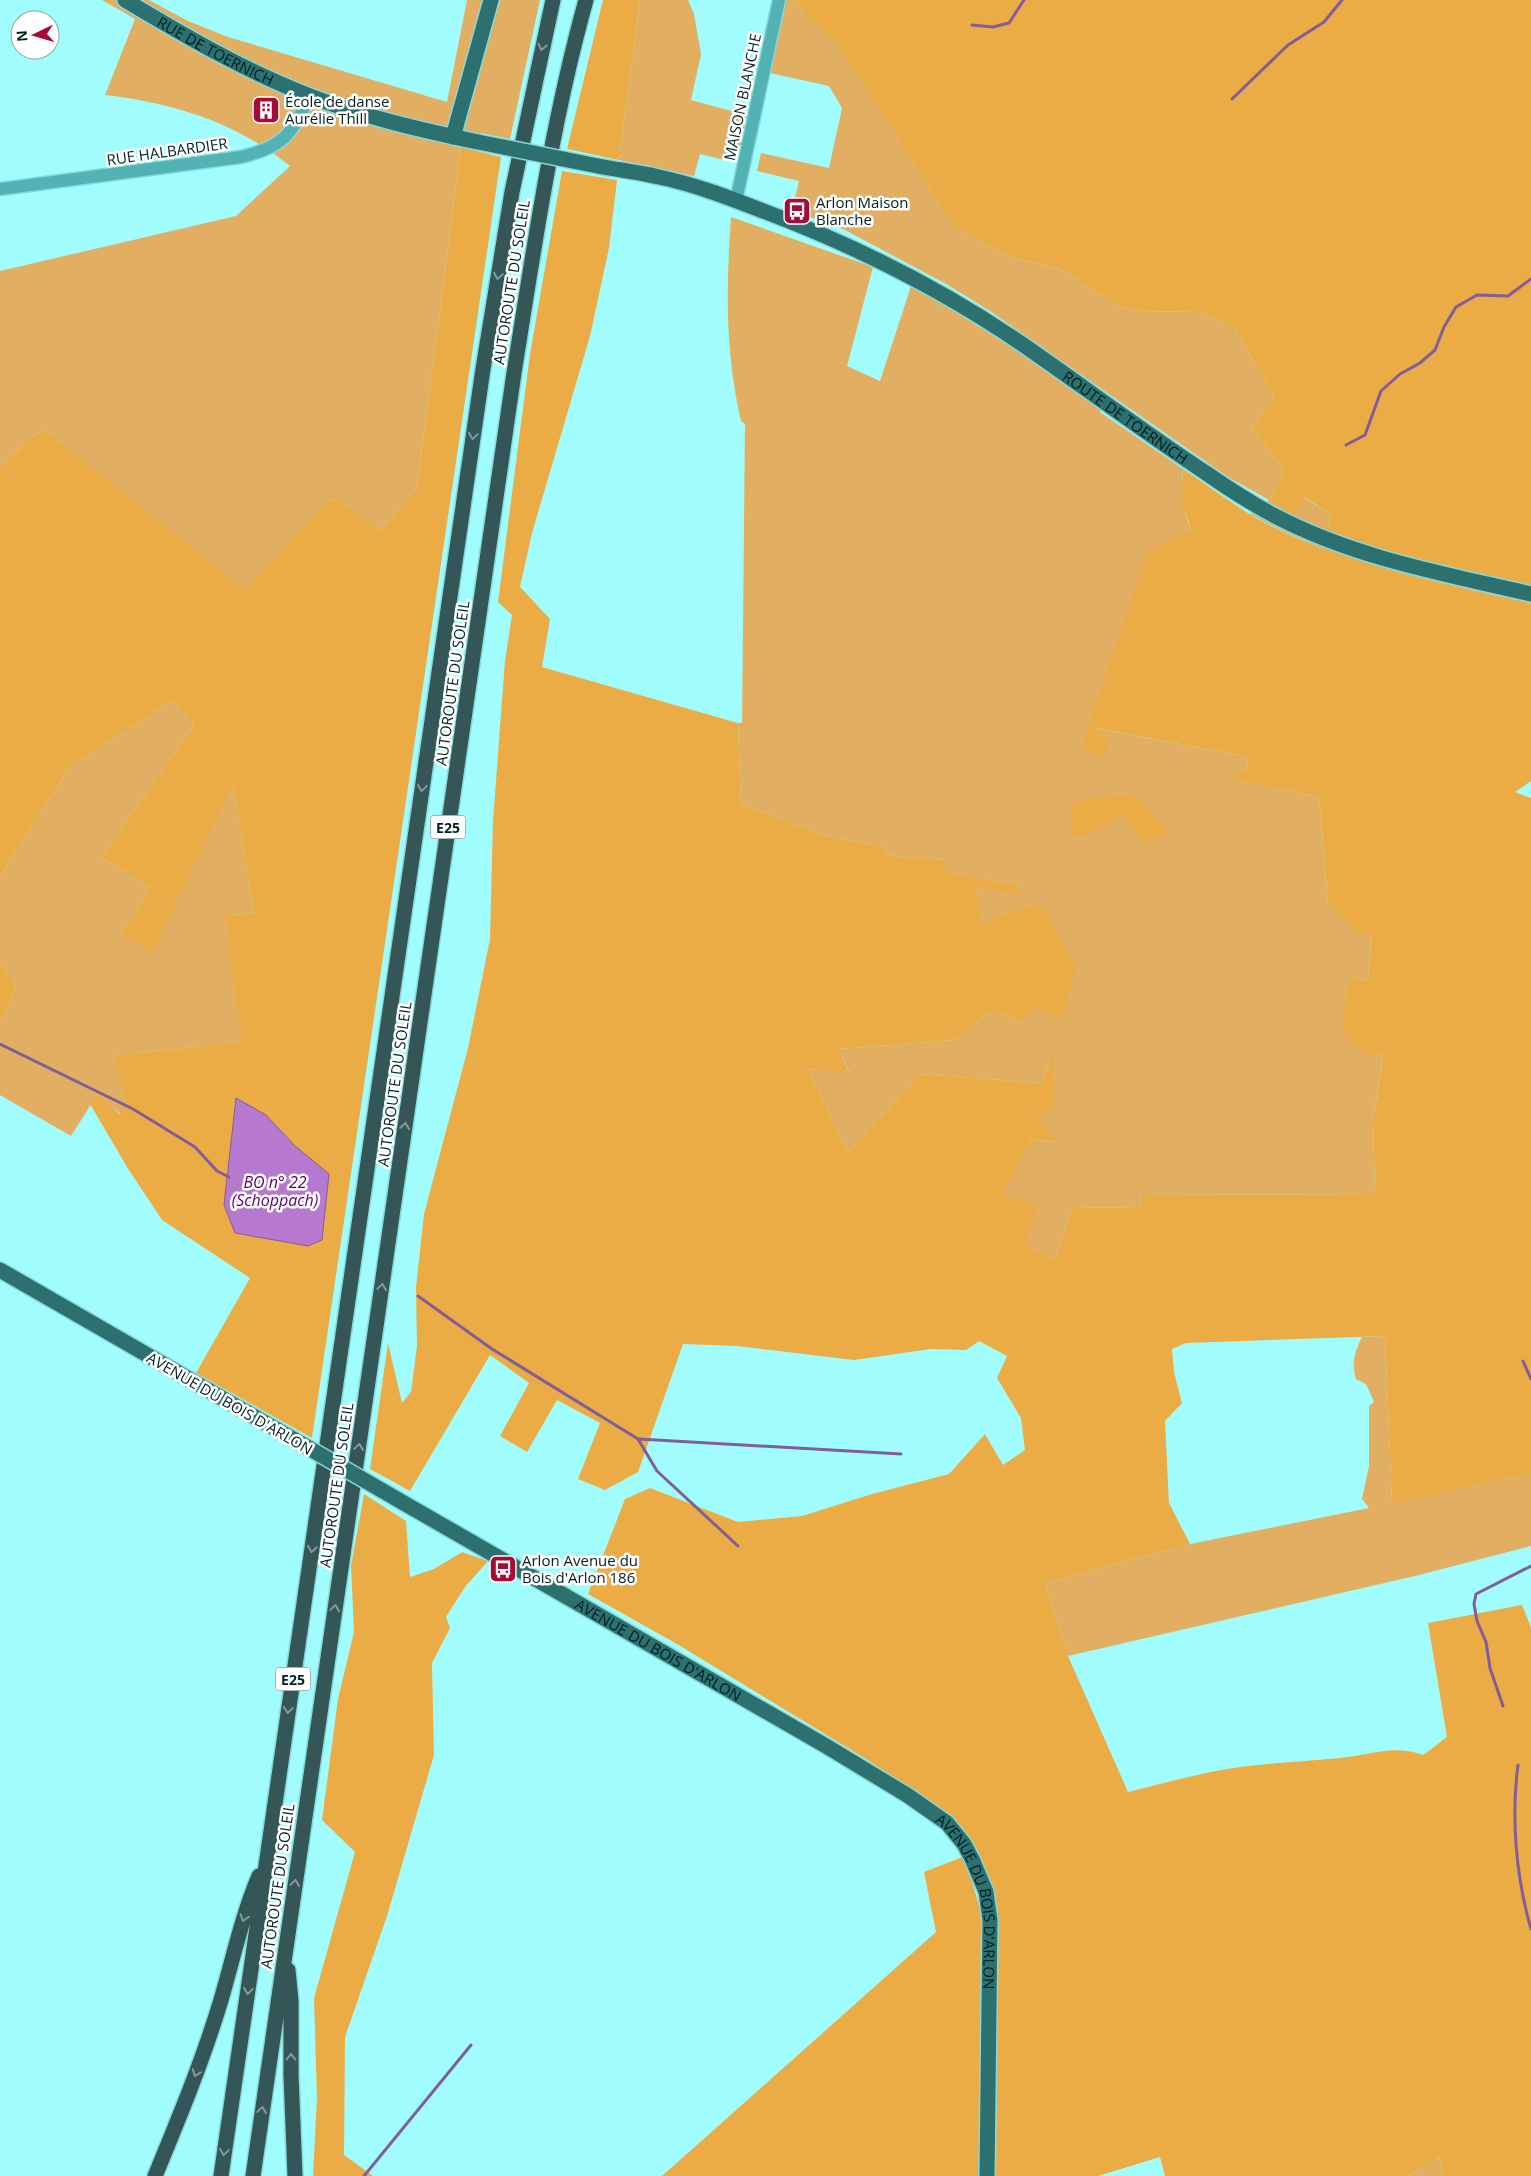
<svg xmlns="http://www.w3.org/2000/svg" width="1531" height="2176" font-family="'Open Sans',sans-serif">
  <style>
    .green { fill: #e2ae62 }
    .forest { fill: #ecac45 }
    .water { fill: #b779cf; stroke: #815e9a }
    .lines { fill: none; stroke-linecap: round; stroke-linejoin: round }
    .stream { stroke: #815e9a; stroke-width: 3 }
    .minor-casing { stroke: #88d9d9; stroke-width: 15 }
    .major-casing { stroke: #88d9d9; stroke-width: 18 }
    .highway-casing { stroke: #88d9d9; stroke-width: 18 }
    .minor { stroke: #53b2b3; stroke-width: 12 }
    .major { stroke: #2c7070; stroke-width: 15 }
    .highway { stroke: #345656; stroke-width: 15 }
    .major-bridge-casing { stroke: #88d9d9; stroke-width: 18; stroke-linecap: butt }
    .major-bridge { stroke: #2c7070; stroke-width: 15 }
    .oneway { stroke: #859a9a }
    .labels { text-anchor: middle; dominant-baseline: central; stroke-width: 5; stroke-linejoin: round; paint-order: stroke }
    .shield { fill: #fff; stroke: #4e6262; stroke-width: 1 }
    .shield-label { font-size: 14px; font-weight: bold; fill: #021f1f }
    .street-label { font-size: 15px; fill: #021f1f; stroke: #fff }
    .poi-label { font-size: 15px; fill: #021f1f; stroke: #fff; text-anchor: start }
    .water-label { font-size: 16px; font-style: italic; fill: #590171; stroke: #fff }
  </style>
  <rect width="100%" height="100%" fill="#a1fdfd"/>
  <path class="green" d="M102,0H149L188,21L228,37L447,102L467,0H540L510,139L481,133L476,152L461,147L417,488L380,530L339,499L327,501L246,592L47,431L35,434L0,467V271L236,216L290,166C236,122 173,103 105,95L135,19Z
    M640,0H688L694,14L701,54L691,100L750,116L741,154L728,151L725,160L700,154L694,176L619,160Z
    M785,0H795L803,13L837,41L953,226L1012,257L1060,269L1117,306L1139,311L1199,312L1233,326L1274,396L1252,428L1284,470L1270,500L1303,497L1332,515L1328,527L1320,524L1410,559L1531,586V603C1476,591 1419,580 1365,564C1325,551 1286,534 1250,514L1269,500L1228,477L990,311L946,284L845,230L792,210L799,181L757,171L761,153L829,168L842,108L829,86L770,73Z
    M731,217L873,267L847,366L880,381L914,277L1105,404L1100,412L1183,469C1180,490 1183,511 1191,530L1095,728L1248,757L1247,768L1229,779L1319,797L1328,902L1372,933L1368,981L1350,976L1383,1053L1373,1120L1375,1194L1141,1195L1140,1207L1072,1208L1055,1259L1024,1245L1001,1194L1032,1139L1056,1142L1036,1116L1051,1057L1042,1083L920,1074L848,1152L808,1069L849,1072L839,1049L954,1040L991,1010L1021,1021L1029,905L979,926L977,887L1019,894L1021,885L945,872V860L884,855L885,847L828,836L741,804L738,723H742L745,424L741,421C725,351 726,288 731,217Z
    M172,701L194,725L101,857L150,888L121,935L233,784L254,912L225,916L243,1042L113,1055L128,1105L121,1114L97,1095L71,1136L0,1095V1023L16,986L0,961V876L69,768Z
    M1385,1336L1392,1503L1531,1473V1546L1419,1575L1068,1656L1045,1583L1190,1544L1369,1508L1362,1499L1369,1466V1406L1374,1402L1366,1384L1356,1379C1351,1363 1355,1351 1362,1337Z
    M1439,2157L1444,2176H1408Z"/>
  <path class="forest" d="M603,0H640L619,160L567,149Z
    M795,0H1531V586L1410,559L1324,532L1320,523L1328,527L1332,515L1304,497L1294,514L1270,500L1284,470L1252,428L1274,396L1233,326L1199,312L1139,311L1117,306L1060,269L1012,257L953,226L837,42L803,13Z
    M461,147L501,157L312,1438L196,1373L250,1278L162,1220L127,1167L90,1104L97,1094L120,1114L127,1105L113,1055L242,1042L225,916L254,912L233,785L152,952L121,935L150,888L101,857L194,725L172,701L69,768L0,876V467L35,434L47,431L246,591L327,501L339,499L380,530L417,488Z
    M562,171L617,180L609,248L590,336L532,533L520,587L550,619L542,667L738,723L741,804L828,836L885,847V855L945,860L946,872L1021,885L1019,895L977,887L980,925L1029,905L1045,909L1076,969L1063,1017L1035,1008L1021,1021L991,1010L954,1040L839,1049L849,1073L808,1069L848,1152L920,1074L1042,1083L1052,1055L1054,1109L1036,1116L1057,1142L1032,1139L1002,1194L1038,1207L1025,1245L1055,1259L1072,1208L1140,1207L1141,1195L1375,1194L1373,1120L1383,1054L1367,1055L1342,1031L1350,976L1368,981L1372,934L1357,933L1328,902L1319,797L1228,779L1247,768L1248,757L1096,728L1108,743L1105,759L1087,751L1084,739L1148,551L1191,530L1181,499L1183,469C1213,489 1241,511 1273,527C1353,567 1444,584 1531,603V781L1515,792L1531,798V1473L1392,1504L1385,1336L1186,1343L1172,1349L1174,1372L1182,1403L1165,1421L1169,1503L1190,1544L1045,1583L1068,1656L1128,1792C1165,1783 1203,1772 1240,1767C1273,1763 1307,1761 1340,1758C1369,1755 1394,1744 1423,1755L1447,1737L1428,1623L1522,1605L1531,1627V2176H1444L1439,2157L1408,2176H1165L1160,2157L1098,2176H996L997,1974L993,1887L978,1851L952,1816L866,1759L677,1644L588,1594L625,1499L650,1488L738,1522L802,1516L872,1494L949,1474L985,1434L1003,1465L1025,1450L1021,1418L997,1378L1007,1356L979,1341L966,1350L931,1349L854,1360L737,1346L683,1344L638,1472L605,1490L578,1479L600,1423L557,1400L527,1452L500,1436L529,1383L490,1355L410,1491L370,1469L388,1343L402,1403L411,1392L417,1346L416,1287L424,1214L468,1048L490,939L493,821L505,661L512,615L498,602L530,354Z
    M1134,795L1169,833L1144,843L1124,814L1089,835L1072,836L1071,805L1085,799Z
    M0,961L16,986L0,1023Z
    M364,1494L406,1521L410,1577L434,1569L462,1552L488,1561L465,1587L446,1617L450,1628L432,1663L434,1755L387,1916L345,2037L344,2155L373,2176H313L317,2098L314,1998L355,1852L322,1820L338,1699L354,1632L351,1566Z
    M965,1856L981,1913L980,2176H662L936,1932L924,1872Z"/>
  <path class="water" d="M236,1098L266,1115L294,1145L329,1174L322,1240L308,1246L235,1233L224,1205Z"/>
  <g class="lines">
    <path class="stream" d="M972,25L993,27L1009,23L1024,0
      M1232,99L1288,45L1324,22L1342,0
      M1346,445L1365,435L1381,391L1400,374L1420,363L1435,350L1444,327L1456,307L1477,295L1508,296L1531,279
      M0,1044L133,1109L195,1147L217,1171L229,1177
      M418,1296L492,1349L638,1439L657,1471L738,1546
      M1523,1361L1531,1379
      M639,1439L901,1454
      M1503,1706L1490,1668L1486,1642L1477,1621L1474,1604L1476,1594L1531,1566
      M1518,1765C1511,1818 1516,1877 1531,1929
      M364,2176L471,2045"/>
    <g class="minor-casing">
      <path id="minor" d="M0,189L241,157C283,147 292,135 309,96
        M736,201L779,0"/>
    </g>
    <g class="major-casing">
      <g id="major">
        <path id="s1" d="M125,0C185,36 245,71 310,96C364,117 421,130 478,142"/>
        <path d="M453,137L491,0"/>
        <path id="s2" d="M598,166C618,170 639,172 659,177C693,184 727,197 758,209C852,244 940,288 1022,344C1084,387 1144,432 1206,473C1229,489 1252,504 1277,517C1356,558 1445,574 1531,594"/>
        <path d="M0,1270L281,1432"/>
        <path id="s3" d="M402,1502L826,1746L907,1795L947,1823L964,1844L972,1859L986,1892L990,1920L987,2176"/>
      </g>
    </g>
    <g class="highway-casing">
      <path id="highway" d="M288,1970L291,2001V2075L295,2176
        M155,2176C179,2118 203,2060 221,2000C233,1959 242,1916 259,1876
        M221,2176L483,369L512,192L553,0
        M253,2176L514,373C534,248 552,122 586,0"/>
    </g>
    <use href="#minor" class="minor"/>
    <use href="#major" class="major"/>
    <use href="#highway" class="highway"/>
    <g class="major-bridge-casing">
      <path id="major-bridge" d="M478,142L598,166
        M281,1432L402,1502"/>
    </g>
    <use href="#major-bridge" class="major-bridge"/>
  </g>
  <defs><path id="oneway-chevron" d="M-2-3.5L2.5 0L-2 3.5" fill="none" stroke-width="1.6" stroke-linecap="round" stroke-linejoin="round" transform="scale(1.25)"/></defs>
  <g class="oneway">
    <use href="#oneway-chevron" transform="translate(542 47) rotate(103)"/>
    <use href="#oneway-chevron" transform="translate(498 276) rotate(99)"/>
    <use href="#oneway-chevron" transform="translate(473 436) rotate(98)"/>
    <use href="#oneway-chevron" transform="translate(422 788) rotate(98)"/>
    <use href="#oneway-chevron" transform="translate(405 1126) rotate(-82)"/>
    <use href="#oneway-chevron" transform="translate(382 1287) rotate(-82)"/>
    <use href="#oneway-chevron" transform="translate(359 1447) rotate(-82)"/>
    <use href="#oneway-chevron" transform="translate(312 1549) rotate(98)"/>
    <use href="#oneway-chevron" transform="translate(335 1608) rotate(-82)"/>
    <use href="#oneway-chevron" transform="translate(288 1710) rotate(98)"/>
    <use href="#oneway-chevron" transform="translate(295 1883) rotate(-82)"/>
    <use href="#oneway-chevron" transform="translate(244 1918) rotate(106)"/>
    <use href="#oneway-chevron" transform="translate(248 1991) rotate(98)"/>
    <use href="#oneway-chevron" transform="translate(291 2057) rotate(-90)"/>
    <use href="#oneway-chevron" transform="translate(196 2073) rotate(111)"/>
    <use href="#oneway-chevron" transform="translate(262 2110) rotate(-82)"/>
    <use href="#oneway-chevron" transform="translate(224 2152) rotate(98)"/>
  </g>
  <defs>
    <g id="building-square" transform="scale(1.4375)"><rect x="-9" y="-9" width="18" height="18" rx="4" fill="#a60b35" stroke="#fff"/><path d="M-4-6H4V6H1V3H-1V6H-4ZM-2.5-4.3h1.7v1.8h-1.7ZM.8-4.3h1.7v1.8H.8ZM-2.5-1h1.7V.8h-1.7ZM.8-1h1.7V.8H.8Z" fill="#fff"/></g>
    <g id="bus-square" transform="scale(1.4375)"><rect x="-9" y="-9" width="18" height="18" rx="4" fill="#a60b35" stroke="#fff"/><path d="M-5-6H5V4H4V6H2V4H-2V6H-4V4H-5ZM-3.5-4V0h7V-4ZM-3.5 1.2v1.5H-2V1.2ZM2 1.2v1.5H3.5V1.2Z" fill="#fff"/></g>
  </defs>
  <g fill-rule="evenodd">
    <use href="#building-square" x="266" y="110"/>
    <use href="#bus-square" x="797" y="211"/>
    <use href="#bus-square" x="503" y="1569"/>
  </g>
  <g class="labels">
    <g class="shield">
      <rect x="430.5" y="815.5" width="35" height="23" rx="4"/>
      <rect x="275.5" y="1667.5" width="35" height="23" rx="4"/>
    </g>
    <g class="shield-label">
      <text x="448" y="827">E25</text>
      <text x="293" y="1679">E25</text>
    </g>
    <g class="street-label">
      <text stroke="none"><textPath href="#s1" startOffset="104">RUE DE TOERNICH</textPath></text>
      <text transform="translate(742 97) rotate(-78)">MAISON BLANCHE</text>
      <text transform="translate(167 151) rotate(-8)">RUE HALBARDIER</text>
      <text transform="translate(511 282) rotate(-81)">AUTOROUTE DU SOLEIL</text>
      <text stroke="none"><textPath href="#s2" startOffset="590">ROUTE DE TOERNICH</textPath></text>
      <text transform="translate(452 683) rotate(-82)">AUTOROUTE DU SOLEIL</text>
      <text transform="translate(394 1084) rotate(-82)">AUTOROUTE DU SOLEIL</text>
      <text transform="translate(230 1403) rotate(30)">AVENUE DU BOIS D'ARLON</text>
      <text transform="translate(336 1485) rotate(-82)">AUTOROUTE DU SOLEIL</text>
      <text stroke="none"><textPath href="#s3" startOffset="296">AVENUE DU BOIS D'ARLON</textPath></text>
      <text transform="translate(277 1886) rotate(-82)">AUTOROUTE DU SOLEIL</text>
      <text stroke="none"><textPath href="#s3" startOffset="716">AVENUE DU BOIS D'ARLON</textPath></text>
    </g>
    <g class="poi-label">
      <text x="285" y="101">École de danse<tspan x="285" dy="17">Aurélie Thill</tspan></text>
      <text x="816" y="202">Arlon Maison<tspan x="816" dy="17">Blanche</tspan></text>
      <text x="522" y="1560">Arlon Avenue du<tspan x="522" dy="17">Bois d'Arlon 186</tspan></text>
    </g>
    <g class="water-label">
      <text x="275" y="1182">BO n° 22<tspan x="275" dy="18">(Schoppach)</tspan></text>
    </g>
  </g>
  <g transform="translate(35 35) rotate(265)"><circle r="24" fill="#ffffff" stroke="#9aa5a5"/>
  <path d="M0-4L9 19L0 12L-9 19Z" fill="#a60b35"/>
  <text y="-8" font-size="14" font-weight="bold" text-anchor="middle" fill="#021f1f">N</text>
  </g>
</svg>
